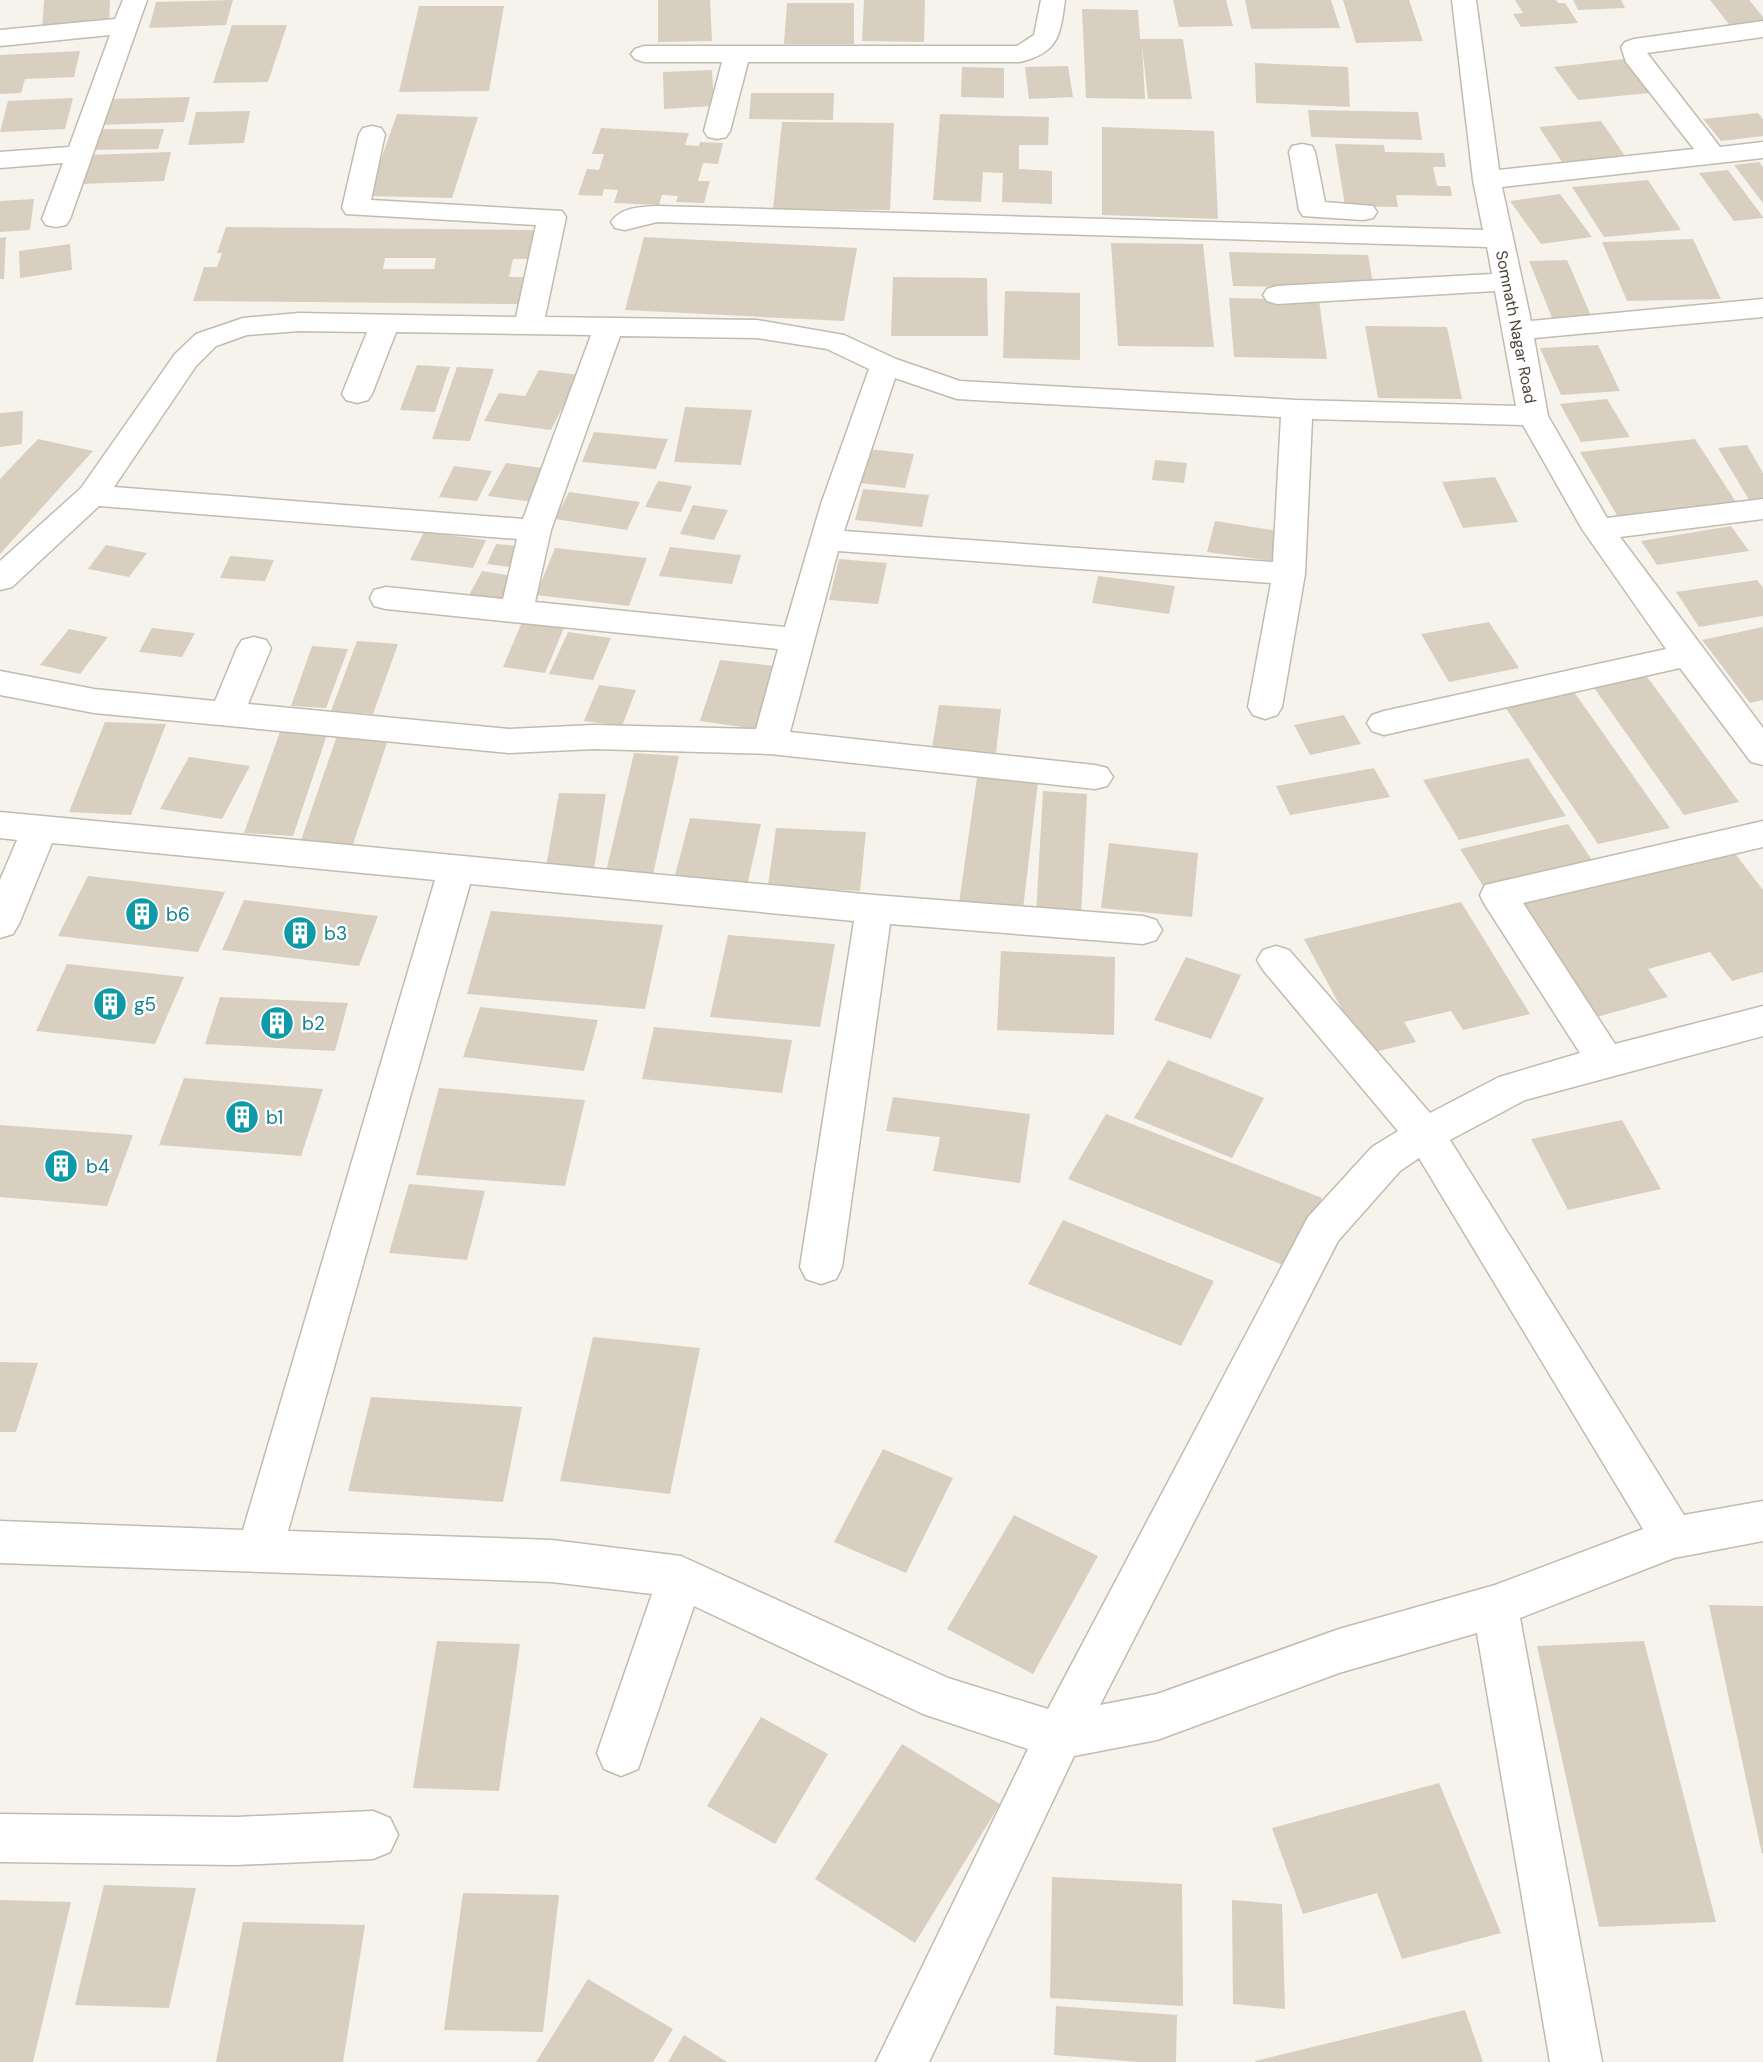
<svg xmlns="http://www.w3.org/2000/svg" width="1763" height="2062" font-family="'DM Sans',sans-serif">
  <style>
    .building { fill: #d8cfc1; fill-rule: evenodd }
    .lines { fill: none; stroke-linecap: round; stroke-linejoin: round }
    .minor-casing { stroke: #c2bbae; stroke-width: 3 }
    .minor { fill: #fff; fill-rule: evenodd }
    .labels { text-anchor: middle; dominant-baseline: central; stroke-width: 5; stroke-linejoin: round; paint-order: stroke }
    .far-street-label { font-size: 16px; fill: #4b4439; stroke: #fff }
    .culture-label { font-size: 19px; fill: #0d838f; stroke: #fff; text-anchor: start }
  </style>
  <rect width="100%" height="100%" fill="#f6f3ec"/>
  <path class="building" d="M44,0H110L109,24L42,31Z
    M233,0L226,25L149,28L156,2Z
    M658,0H710L712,41L658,42Z
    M864,0H925L924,42L862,41Z
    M1173,0H1226L1233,26L1179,27Z
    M1245,0H1331L1340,28L1251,29Z
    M1343,0H1409L1423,41L1356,43Z
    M1515,0H1556L1558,3H1565L1578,23L1521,27L1513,14L1523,13Z
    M1573,0H1621L1625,8L1578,10Z
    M1710,0H1749L1763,17V25L1732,28Z
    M787,3H854V44H784Z
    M419,6H504L489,91L399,92Z
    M1082,9L1138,10L1140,39H1183L1192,99H1148L1142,46L1145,99L1086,98Z
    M232,25H287L268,82L213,83Z
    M80,51L74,77L25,79L21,93L0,94V55Z
    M1624,59L1649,93L1578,100L1554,67Z
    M1255,63L1348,67L1350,107L1256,103Z
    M1068,66L1073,97L1029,99L1025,67Z
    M962,67L1004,68V98L961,97Z
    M712,70L714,106L664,109L663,72Z
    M751,93H834L833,120L749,119Z
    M190,97L184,122L101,125L108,99Z
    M73,98L65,129L0,132L8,101Z
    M1308,110L1418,112L1422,140L1311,137Z
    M250,111L244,143L188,145L196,112Z
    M1758,113L1763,119V136L1721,141L1703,119Z
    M397,114L478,117L452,198L368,196Z
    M940,114L1049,117L1048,145H1019V169L1052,171V204L1002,202L1003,173L983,172L981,202L933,200Z
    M1601,121L1625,156L1562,162L1539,127Z
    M782,122L894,123L890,210L773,209Z
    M1102,127L1214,131L1218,219L1102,215Z
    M601,128L689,133L685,145L699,146L700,142L723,143L718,164L703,163L698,181H710L704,203L676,202L678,196L662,195L659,205L614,203L618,190L604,189L602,196L578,195L587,169L599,170L604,154H592Z
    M96,129H164L158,149L88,150Z
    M1335,144L1384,145L1385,152L1444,153L1446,167H1433L1437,186H1450L1452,196L1396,195L1398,207L1345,206Z
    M171,152L164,181L80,184L88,155Z
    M1759,162L1763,167V203L1734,165Z
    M1728,170L1763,217V218L1734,221L1699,173Z
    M1648,180L1681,230L1604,237L1572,187Z
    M1560,194L1592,237L1541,244L1510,201Z
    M34,199L30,230L0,232V201Z
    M226,227L535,230L529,259H513L509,277H525L520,304L193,301L204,267H217L222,253H217ZM385,258H436L434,269H383Z
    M6,237L4,279H0V238Z
    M644,237L857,248L844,321L625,310Z
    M1693,239L1721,299L1627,301L1602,242Z
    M1111,243L1203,244L1214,347L1118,346Z
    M70,244L72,270L20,278L19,251Z
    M1229,252L1368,255L1374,289L1233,286Z
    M1567,260L1592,318L1553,320L1529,261Z
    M893,277L987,278L988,336H891Z
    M1005,291L1080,293V360L1003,358Z
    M1229,298L1319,300L1327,359L1234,357Z
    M1365,326L1447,327L1462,399L1378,398Z
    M1598,345L1620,391L1561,395L1540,348Z
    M417,365L450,367L435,412L400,410Z
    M457,367L494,369L470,441L432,439Z
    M539,370L579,375L551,430L484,421L499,393L525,396Z
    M1607,399L1630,437L1581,442L1560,404Z
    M685,407L752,410L741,465L674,462Z
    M23,411L22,444L0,447V413Z
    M594,432L668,439L656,469L582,462Z
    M38,439L93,451L0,554V479Z
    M1695,439L1736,502L1618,517L1580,452Z
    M1747,445L1763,473V504L1752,505L1718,448Z
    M869,449L914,454L905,488L860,483Z
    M1155,460L1187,463L1184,483L1152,480Z
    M506,463L549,469L533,502L488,496Z
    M454,466L492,471L477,501L439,497Z
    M1495,477L1518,522L1463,528L1442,482Z
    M658,481L692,486L681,512L645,507Z
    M863,489L929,495L922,527L855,520Z
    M569,492L640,502L627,530L555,519Z
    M693,505L728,510L714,540L680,534Z
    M1215,521L1279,531L1272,561L1207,552Z
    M1731,526L1749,551L1657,565L1641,541Z
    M424,532L486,540L473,568L410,560Z
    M496,544L528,547L519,568L487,564Z
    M106,545L147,553L129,577L88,569Z
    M670,547L741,555L732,584L659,576Z
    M555,548L647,558L629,606L536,595Z
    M230,556L274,560L265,581L220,578Z
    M839,559L887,563L878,604L829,600Z
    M482,571L514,576L500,604L467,599Z
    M1098,576L1175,586L1169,614L1092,603Z
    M1757,580L1763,588V616L1699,627L1676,592Z
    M522,622L564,628L545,673L503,667Z
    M1489,622L1519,668L1449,682L1421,634Z
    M1763,627V700L1750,703L1702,640Z
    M152,628L195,633L182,657L139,652Z
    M69,629L108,637L80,674L40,665Z
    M568,632L611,638L593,680L549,674Z
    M357,641L398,644L373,714L331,711Z
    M312,646L348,649L326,708L291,706Z
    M720,660L775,666L756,729L700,721Z
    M1645,674L1739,802L1684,815L1592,685Z
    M599,685L636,690L622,726L584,721Z
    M1572,689L1670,828L1598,844L1503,704Z
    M939,705L1001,709L996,753L932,748Z
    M1344,715L1361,744L1310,755L1294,725Z
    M105,722L166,724L131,815L69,812Z
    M281,729L328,732L293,836L244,833Z
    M338,733L389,737L352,847L300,843Z
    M634,753L679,756L652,879L605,876Z
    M189,757L250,766L222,819L160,809Z
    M1528,758L1566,816L1459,840L1423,780Z
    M1374,768L1390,797L1290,815L1276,786Z
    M977,777L1038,782L1023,909L959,903Z
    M1043,791L1087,794L1081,916L1036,914Z
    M559,793L606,794L594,869L546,867Z
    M690,818L761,824L747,886L674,879Z
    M1568,824L1596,866L1486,891L1460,849Z
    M776,828L866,832L860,891L768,886Z
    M1109,843L1198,853L1192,917L1101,908Z
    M1730,847L1763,890V972L1732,981L1710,952L1648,969L1668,997L1593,1018L1515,902Z
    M88,876L225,892L198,952L58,936Z
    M244,900L378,916L359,966L222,950Z
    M1461,902L1530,1014L1463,1030L1451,1011L1404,1022L1416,1042L1366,1054L1304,939Z
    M491,911L663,925L645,1009L467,994Z
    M728,935L835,944L820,1027L710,1017Z
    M1001,951L1115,957L1114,1035L997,1030Z
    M1186,957L1241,975L1211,1039L1154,1020Z
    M67,964L184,977L155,1044L36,1031Z
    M220,997L348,1003L335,1051L205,1044Z
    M480,1007L598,1020L584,1071L463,1057Z
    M654,1027L792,1040L782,1093L642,1079Z
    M1168,1060L1264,1098L1232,1158L1134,1118Z
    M184,1078L323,1089L301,1156L159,1145Z
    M439,1088L585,1100L565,1186L416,1175Z
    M893,1097L1030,1114L1020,1183L933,1171L940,1137L886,1131Z
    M1106,1114L1322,1198L1288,1267L1068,1179Z
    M1622,1120L1661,1189L1568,1210L1531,1139Z
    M0,1125L133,1135L107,1206L0,1197Z
    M409,1184L485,1191L467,1260L389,1253Z
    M1063,1220L1214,1281L1181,1346L1028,1284Z
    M593,1337L700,1348L670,1494L560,1481Z
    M0,1362L38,1363L16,1432H0Z
    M371,1397L522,1407L503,1502L348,1491Z
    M883,1449L953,1478L906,1573L834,1542Z
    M1014,1515L1098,1556L1033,1674L947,1629Z
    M1709,1605L1763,1606V1853L1762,1854Z
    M437,1641L520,1644L499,1791L413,1788Z
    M1644,1641L1716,1922L1599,1927L1537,1646Z
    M761,1717L828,1754L775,1844L707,1806Z
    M902,1744L1000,1804L915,1943L815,1879Z
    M1439,1783L1501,1933L1402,1959L1377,1893L1303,1914L1272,1828Z
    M1052,1877L1182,1884L1183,2006L1050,1998Z
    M104,1885L196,1888L169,2008L75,2005Z
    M463,1893L559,1895L543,2032L444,2030Z
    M0,1900L71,1902L33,2062H0Z
    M1232,1900L1282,1904L1285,2009L1233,2004Z
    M243,1922L365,1925L343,2062H216Z
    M588,1979L673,2029L653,2062H536Z
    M1056,2006L1177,2015L1176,2062H1138L1054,2055Z
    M1465,2010L1483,2062H1256L1255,2061Z
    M684,2035L727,2062H668Z"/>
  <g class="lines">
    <g class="minor-casing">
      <path id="minor" d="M123,0H147L70,219L66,225L56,227L46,225L42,219L63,163L0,168V152L69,147L110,35L0,46V30L115,19Z
        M1041,0H1065C1060,36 1059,52 1020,62H748L730,131L726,137L717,139L708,137L704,131L722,62H644L635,59L631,54L635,49L644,46H1017L1034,35Z
        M1452,0H1476L1499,170L1694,149L1626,62L1621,47L1625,42L1634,39L1763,21V37L1647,53L1720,147L1763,142V158L1502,187L1531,321L1763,299V317L1534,338L1548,416L1607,518L1763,499V519L1620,537L1763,728V765L1751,762L1680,668L1384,735L1372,731L1367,723L1372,715L1384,711L1666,649L1582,529L1523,425L1312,419L1305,574L1282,707L1277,715L1265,719L1253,715L1248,707L1271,583L838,551L790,732L1095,765L1107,768L1113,777L1107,786L1095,789L770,754L594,749L509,753L94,713L0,695V671L94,689L215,701L237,648L242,640L254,637L266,640L271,648L248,704L509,729L594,725L756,729L778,649L386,609L374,606L370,598L374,590L386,587L503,599L517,539L99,506L12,587L0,590V561L81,488L175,354L196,334L243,318L299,313L516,317L536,225L346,214L342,208L359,134L363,128L372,126L381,128L385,134L371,200L562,211L566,217L545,317L757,320L844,335L896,359L960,381L1297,400L1516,406L1495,291L1277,304L1267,301L1263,295L1267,289L1277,286L1492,274L1487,247L657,222L625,230L615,228L611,222C621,207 641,207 657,206L1483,230L1473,180ZM299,331L367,332L342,394L346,400L357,403L368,400L372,394L396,332L591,335L523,519L114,487L196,366L216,346L247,335ZM620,336L757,338L827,349L869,369L821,504L785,627L535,602L551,530ZM895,378L957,399L1281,417L1273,562L844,531Z
        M1302,144L1312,146L1315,152L1325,202L1373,206L1377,212L1373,218L1363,220L1303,216L1299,210L1289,152L1292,146Z
        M0,812L874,895L1143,916L1156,920L1162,930L1156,940L1143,944L890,924L842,1267L836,1279L821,1284L806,1279L800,1267L854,921L470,884L288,1531L552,1540L681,1556L948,1678L1048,1709L1308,1217L1372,1147L1398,1131L1263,970L1257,960L1263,950L1276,946L1289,950L1430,1113L1499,1077L1580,1053L1485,905L1480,895L1485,885L1763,821V847L1523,903L1615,1044L1763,1006V1036L1525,1100L1450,1140L1684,1515L1763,1501V1541L1674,1558L1520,1618L1602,2062H1550L1477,1633L1339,1673L1157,1740L1074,1756L929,2062H876L1028,1749L923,1714L694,1606L638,1769L621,1776L604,1769L597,1753L652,1594L552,1582L0,1563V1521L243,1530L435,880L52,843L19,924L13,934L0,938V880L17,840L0,838ZM1419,1158L1643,1529L1495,1585L1339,1629L1157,1694L1100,1705L1338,1241L1400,1171Z
        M373,1811L390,1818L398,1835L390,1852L373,1859L236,1865L0,1862V1814L236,1817Z"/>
    </g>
    <use href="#minor" class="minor"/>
  </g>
  <defs>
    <g id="building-disc" transform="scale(1.75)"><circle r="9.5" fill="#0f9aa8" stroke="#fff"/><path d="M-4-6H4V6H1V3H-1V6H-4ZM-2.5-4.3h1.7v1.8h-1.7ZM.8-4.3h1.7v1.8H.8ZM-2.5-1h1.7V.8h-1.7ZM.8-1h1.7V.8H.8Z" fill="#fff"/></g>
  </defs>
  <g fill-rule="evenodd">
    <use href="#building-disc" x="142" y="914"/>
    <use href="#building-disc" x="300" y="933"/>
    <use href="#building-disc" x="110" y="1004"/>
    <use href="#building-disc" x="277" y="1023"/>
    <use href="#building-disc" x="242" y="1117"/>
    <use href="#building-disc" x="61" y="1166"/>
  </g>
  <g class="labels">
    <g class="far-street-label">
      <text transform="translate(1516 327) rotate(79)">Somnath Nagar Road</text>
    </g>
    <g class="culture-label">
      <text x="166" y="914">b6</text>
      <text x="324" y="933">b3</text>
      <text x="134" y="1004">g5</text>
      <text x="302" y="1023">b2</text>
      <text x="266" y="1117">b1</text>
      <text x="86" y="1166">b4</text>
    </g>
  </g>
</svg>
